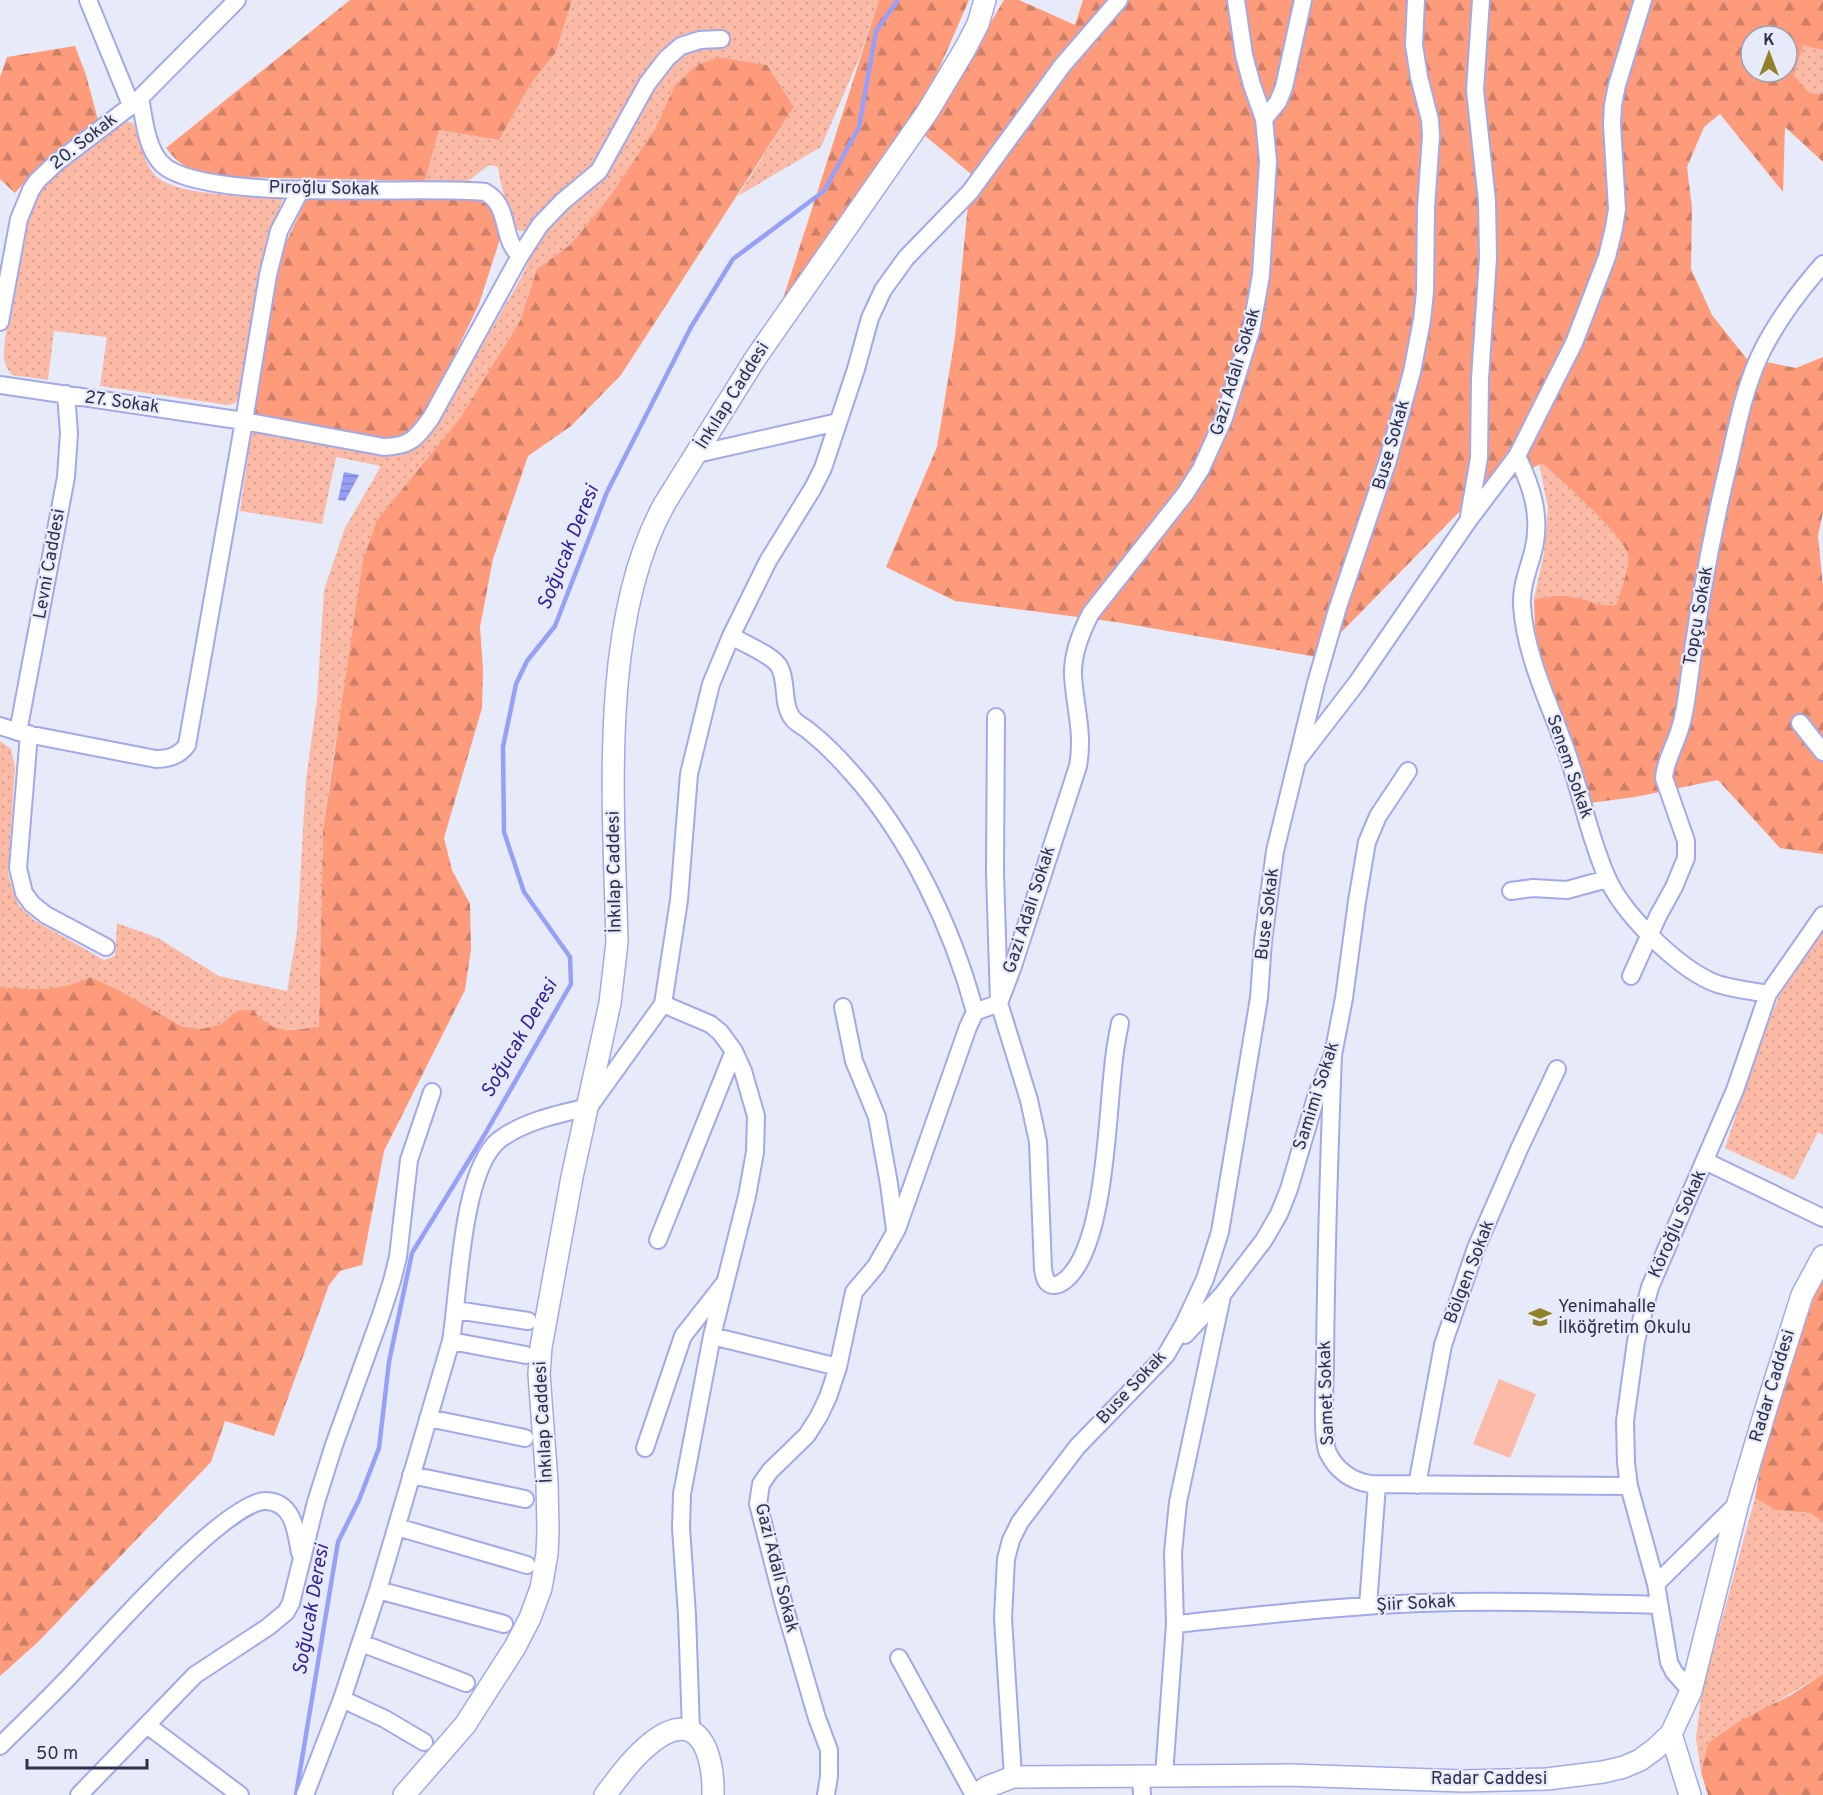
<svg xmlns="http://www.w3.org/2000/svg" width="1823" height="1795" font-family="Overpass,sans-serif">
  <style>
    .grass { fill: url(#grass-dots) }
    .forest { fill: url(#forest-firs); fill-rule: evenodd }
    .pitch { fill: #fabaa6 }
    .water { fill: url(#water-rules) }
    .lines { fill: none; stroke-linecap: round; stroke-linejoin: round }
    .stream { stroke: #97a0f8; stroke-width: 4.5 }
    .minor-casing { stroke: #a1a9eb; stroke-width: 20 }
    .tertiary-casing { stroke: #a1a9eb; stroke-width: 24 }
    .minor { stroke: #fff; stroke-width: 16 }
    .tertiary { stroke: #fff; stroke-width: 21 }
    .labels { text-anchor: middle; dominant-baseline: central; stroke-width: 4.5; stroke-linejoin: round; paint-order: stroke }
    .street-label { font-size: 18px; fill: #2e314b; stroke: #e7eaf8 }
    .poi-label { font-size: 18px; fill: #2e314b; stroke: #e7eaf8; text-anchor: start }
    .water-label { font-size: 20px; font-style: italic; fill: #321e9c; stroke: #e7eaf8 }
  </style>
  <defs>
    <pattern id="grass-dots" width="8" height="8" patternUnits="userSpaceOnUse" patternTransform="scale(1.5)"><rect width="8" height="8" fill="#fabaa6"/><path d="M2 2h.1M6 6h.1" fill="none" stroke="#d7a090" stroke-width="1.8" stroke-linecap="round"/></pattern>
    <pattern id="forest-firs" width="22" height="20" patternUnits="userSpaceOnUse" patternTransform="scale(1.5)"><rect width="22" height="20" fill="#fd9b7b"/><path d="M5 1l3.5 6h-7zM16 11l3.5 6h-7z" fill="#cd7f67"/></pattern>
    <pattern id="water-rules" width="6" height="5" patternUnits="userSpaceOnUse" patternTransform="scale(1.5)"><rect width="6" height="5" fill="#97a0f8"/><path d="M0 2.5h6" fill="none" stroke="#7c83cb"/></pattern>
  </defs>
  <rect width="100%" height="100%" fill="#e7eaf8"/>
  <path class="grass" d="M572,0H879L860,56L821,147L738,196L794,107L767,65L718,57L697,65L675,85L656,127L611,195L570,245L537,269L520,321L460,420L377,520L333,756L323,830L319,1028L279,1029L236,1011L221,1024L202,1029L181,1026L117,989L90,977C61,992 32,989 0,987V741L11,749L15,767L8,874L13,891L19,906L34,920L104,960L115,956L117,923L158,938L219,976L287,991L297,932L306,780L317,700L324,590L345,528L381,466L336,457L322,524L240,511L252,429L421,443L435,427L521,278L538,241L563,211L595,187L646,99L687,37L593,170L527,232L517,230C508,210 501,189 498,167L489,165L467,182L425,181L439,130L499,140L530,85L556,52Z
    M1803,44L1823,50V94L1809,93L1794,75Z
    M126,121L133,123C142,139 142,160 154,174C173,197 255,196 284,197L266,241L239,398L235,403L228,405L100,386L107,337L54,331L48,380L12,375C7,369 4,363 4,355C4,337 9,318 12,300C18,266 19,218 41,190C58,168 100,134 126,121Z
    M1542,463C1557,478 1625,537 1628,555C1630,568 1620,592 1616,605C1596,607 1591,601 1573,597C1560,594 1546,597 1534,599L1544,553L1548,508L1539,464Z
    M1823,930V1135L1818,1132L1794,1180L1725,1148L1760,1042L1781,992Z
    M1755,1498L1775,1510L1812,1513L1823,1522V1674L1708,1743L1701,1772L1696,1738L1701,1696Z"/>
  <path class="forest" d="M350,0H572L556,52L530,85L499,140L439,130L425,181L223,177C195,171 184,171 166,148Z
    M879,0H969L931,87L783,299Z
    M1004,0H1019L1075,25L1083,0H1823V50L1803,45L1794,75L1809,93L1823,94V162L1785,127L1783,192L1720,114L1704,127L1687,167L1692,208L1691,269L1712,315L1746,358L1796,368L1823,357V512L1818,536L1823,587V854L1780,848L1718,780L1635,797L1590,803L1540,653L1535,628L1534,599C1546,597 1560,594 1573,597C1591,600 1596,607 1616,605C1620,592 1630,568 1628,555C1625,537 1558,478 1542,463L1467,504L1317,657L1116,622L955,601L886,567L937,447L955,337L971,174L924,135ZM1751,36H1787V72H1751Z
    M75,46L86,75L98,120C63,144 43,161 15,193L0,179V77L7,57Z
    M718,57L767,65L794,107L621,375L571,426L528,456L493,559L480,627L483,670L482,708L444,838L452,870L470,904L471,949L465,990L384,1151L362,1265L340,1271L329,1285L274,1436L225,1421L211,1462L38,1642L0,1676V987C32,989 61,992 90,977L117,989L181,1026L202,1029L221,1024L236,1011L253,1010C272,1035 289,1030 319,1027L323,830L363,560L377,520L459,420L520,321L537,269L570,245L611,195L656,127L675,85L697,65Z
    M307,198L476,199L488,205L495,217L500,239L479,304L431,404L417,427L404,435L387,440L252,416L281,253Z
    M1823,1280V1522L1811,1513L1775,1510L1755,1498L1767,1433L1815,1295Z
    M1823,1674V1795H1708L1701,1772L1708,1743L1742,1720L1791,1695Z"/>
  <path class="pitch" d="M1499,1379L1536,1394L1510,1458L1473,1444Z"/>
  <path class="water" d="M344,472L359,475L345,501L338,500Z"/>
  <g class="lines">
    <path class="stream" d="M296,1795L338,1542L359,1500L379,1448L389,1362L412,1253L485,1134L571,984L570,957L524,892L504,832L503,747L516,684L527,661L555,626L607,492L691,327L733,259L824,191L859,127L876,31L898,0"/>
    <g class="minor-casing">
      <path id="minor" d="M88,0L131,105
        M140,98C144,118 146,147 161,163C199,204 421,185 485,192C511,206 500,237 520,256
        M1264,119L1278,102L1284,87L1303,0
        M0,322L19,219L31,190L37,181L56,163L136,102L237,0
        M0,385L244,421L384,447C410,446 416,439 431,418L520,256L540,225L562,202L599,171L647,84L667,58L681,46L700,40L721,39
        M697,454L838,422
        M1517,456C1532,487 1542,517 1533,552C1528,570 1521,587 1522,605C1525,657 1551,706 1567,753C1581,793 1589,836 1606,875C1621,912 1674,964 1710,981C1727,989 1749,990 1768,994
        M1469,516L1479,458L1480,379L1488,258L1487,201L1475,90L1481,0
        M731,636C743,643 775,656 780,668C788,684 781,706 794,720C798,724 804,727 809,731C824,743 838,757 851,772C909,836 953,929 975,1012
        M996,717L995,872L999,1003L1029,1100L1038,1142L1043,1269C1044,1273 1044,1278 1047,1282C1052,1287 1059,1285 1064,1281C1105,1251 1107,1118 1113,1069C1114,1054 1117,1038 1120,1023
        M1800,723L1823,752
        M0,726L22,733L156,759C169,759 179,756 187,745L244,421L268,275L279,231L301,189
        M18,732L66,477L69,433L66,394
        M29,734L18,868L24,893L32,904L46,915L106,947
        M1299,758L1356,684L1468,521L1517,456L1574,343L1607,257L1614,228L1617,209L1612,124L1613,105L1617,85L1643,0
        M1511,891L1533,888L1567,890L1607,879
        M1631,976L1658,916L1674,887L1686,858V841L1664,778C1665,764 1671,753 1676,740C1682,726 1685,710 1687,695C1697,615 1711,536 1730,458C1738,422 1746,382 1763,349C1779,318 1800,290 1823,264
        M663,1004L710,1024L720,1032L734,1051L743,1071L756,1116L755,1152L747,1196L712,1336L682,1494L681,1528L687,1615L691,1730
        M843,1007L854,1061L877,1117L889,1184L895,1230
        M1333,1055C1329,1157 1326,1259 1325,1362C1325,1382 1321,1437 1328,1453C1337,1471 1352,1481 1370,1484L1629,1486
        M1705,1161L1823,1218
        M658,1240L734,1051
        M456,1310L528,1321
        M1185,1335L1222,1295L1264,1240L1279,1214L1289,1189L1316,1097L1333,1055L1344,998L1357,901L1367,842L1378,816L1408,771
        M712,1336L838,1367
        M451,1341L526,1355
        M428,1418L525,1438
        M645,1448L683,1336L723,1285
        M411,1475L525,1499
        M1417,1485L1443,1345L1476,1248L1520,1147L1557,1069
        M397,1527L527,1565
        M1656,1584L1738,1503
        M378,1590L504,1624
        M1368,1606L1377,1485
        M1175,1624C1256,1616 1339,1606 1421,1603C1500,1600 1580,1603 1659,1605
        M361,1643L466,1683
        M899,1658L974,1795
        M1691,1691L1674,1672L1669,1662L1656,1584L1629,1486L1626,1463L1625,1421L1636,1341L1650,1287L1735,1090L1768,994L1823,915
        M342,1699L385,1719L424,1742
        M147,1725L240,1795
        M0,1746C23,1723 46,1701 68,1678C100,1644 226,1500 266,1501C294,1502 296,1532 300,1553
        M1164,1775L1175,1624L1173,1553L1178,1502L1222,1296
        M1141,1776L1142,1795
        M1013,1777L1003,1618L1006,1559L1011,1540L1020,1522L1077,1447L1166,1355L1184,1324L1205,1279L1220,1232L1259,998L1263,941L1275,851L1316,683L1337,610L1388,460L1412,372L1422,320L1425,292L1426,208L1431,136L1430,120L1419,77L1414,45L1416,0
        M79,1795L195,1675L268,1627L286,1612L291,1603L316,1502L334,1445L381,1315L392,1281L398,1257L409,1160L432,1092
        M305,1795L342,1699L378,1590L451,1341C459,1294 461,1171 499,1140C524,1121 559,1114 589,1107L663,1004L679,900L689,774L711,684L731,636L768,561L813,488L823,468L856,369L870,318L883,290L906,258L970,192L1062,66L1119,0
        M826,1795L829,1776V1750L817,1718L784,1605L758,1504L761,1484L770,1471L807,1435L819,1416L828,1397L838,1367L854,1292L876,1266L897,1229L968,1027L975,1012L999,1003L1012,969L1078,766C1084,733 1075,708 1073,676C1072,654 1081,632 1091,613L1185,494L1201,469L1224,418L1251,331L1261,275L1268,161L1264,119L1252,85L1244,55L1236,0"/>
    </g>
    <g class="tertiary-casing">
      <path id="tertiary" d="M1671,1734L1690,1795
        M404,1795L465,1725L515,1647L530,1618L541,1588L547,1554L548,1531L547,1482L539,1374L541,1347L572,1177L610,1003L617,942C614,809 598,622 665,503L755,359L928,111L965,49L978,24L985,0
        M605,1795C619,1777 633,1757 651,1743C699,1705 714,1754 713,1795
        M976,1795L987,1787L1013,1777L1290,1775L1463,1781L1547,1779L1603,1772L1624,1767L1640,1760L1655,1749L1671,1734L1691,1691L1738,1503L1766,1409L1802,1295L1823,1256"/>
    </g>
    <use href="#minor" class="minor"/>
    <use href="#tertiary" class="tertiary"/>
  </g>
  <defs>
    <g id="school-bare" transform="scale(1.8)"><path d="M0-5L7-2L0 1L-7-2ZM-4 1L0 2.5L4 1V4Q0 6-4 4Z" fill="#908027" stroke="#e7eaf8" stroke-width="2.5" paint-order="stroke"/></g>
  </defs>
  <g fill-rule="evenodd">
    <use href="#school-bare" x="1540" y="1317"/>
  </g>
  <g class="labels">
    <g class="street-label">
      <text transform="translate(84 142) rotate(-38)">20. Sokak</text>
      <text transform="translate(324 189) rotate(1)">Pıroğlu Sokak</text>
      <text transform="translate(1236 372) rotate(-73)">Gazi Adalı Sokak</text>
      <text transform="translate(733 396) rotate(-58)">İnkılap Caddesi</text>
      <text transform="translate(122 403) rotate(8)">27. Sokak</text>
      <text transform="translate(1392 445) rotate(-74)">Buse Sokak</text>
      <text transform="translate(50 564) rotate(-80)">Levni Caddesi</text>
      <text transform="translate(1699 616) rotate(-80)">Topçu Sokak</text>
      <text transform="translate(1569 767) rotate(71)">Senem Sokak</text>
      <text transform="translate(615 872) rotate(-91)">İnkılap Caddesi</text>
      <text transform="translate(1030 910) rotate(-72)">Gazi Adalı Sokak</text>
      <text transform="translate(1268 914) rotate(-83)">Buse Sokak</text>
      <text transform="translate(1317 1096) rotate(-72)">Samimi Sokak</text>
      <text transform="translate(1678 1224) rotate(-66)">Köroğlu Sokak</text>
      <text transform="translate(1470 1272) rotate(-69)">Bölgen Sokak</text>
      <text transform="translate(1773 1386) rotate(-73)">Radar Caddesi</text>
      <text transform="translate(1132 1388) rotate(-47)">Buse Sokak</text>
      <text transform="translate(1327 1393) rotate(-92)">Samet Sokak</text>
      <text transform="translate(544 1422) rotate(-93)">İnkılap Caddesi</text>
      <text transform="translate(776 1568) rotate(76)">Gazi Adalı Sokak</text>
      <text transform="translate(1416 1604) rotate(-3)">Şiir Sokak</text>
      <text x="1489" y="1779">Radar Caddesi</text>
    </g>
    <g class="poi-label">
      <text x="1558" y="1307">Yenimahalle<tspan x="1558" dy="21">İlköğretim Okulu</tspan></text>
    </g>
    <g class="water-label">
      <text transform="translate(569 548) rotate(-68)">Soğucak Deresi</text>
      <text transform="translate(520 1039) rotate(-60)">Soğucak Deresi</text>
      <text transform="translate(312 1610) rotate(-80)">Soğucak Deresi</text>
    </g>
  </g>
  <g transform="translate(1769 54)"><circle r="28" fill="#e7eaf8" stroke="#9da0b3" stroke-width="1.5"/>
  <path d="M0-4.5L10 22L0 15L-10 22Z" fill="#908027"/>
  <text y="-9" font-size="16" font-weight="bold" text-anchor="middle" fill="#2e314b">K</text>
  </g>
  <path d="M27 1759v9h120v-9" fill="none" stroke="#2e314b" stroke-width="3"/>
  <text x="36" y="1759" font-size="18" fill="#2e314b" stroke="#e7eaf8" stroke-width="4.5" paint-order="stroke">50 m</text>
</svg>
